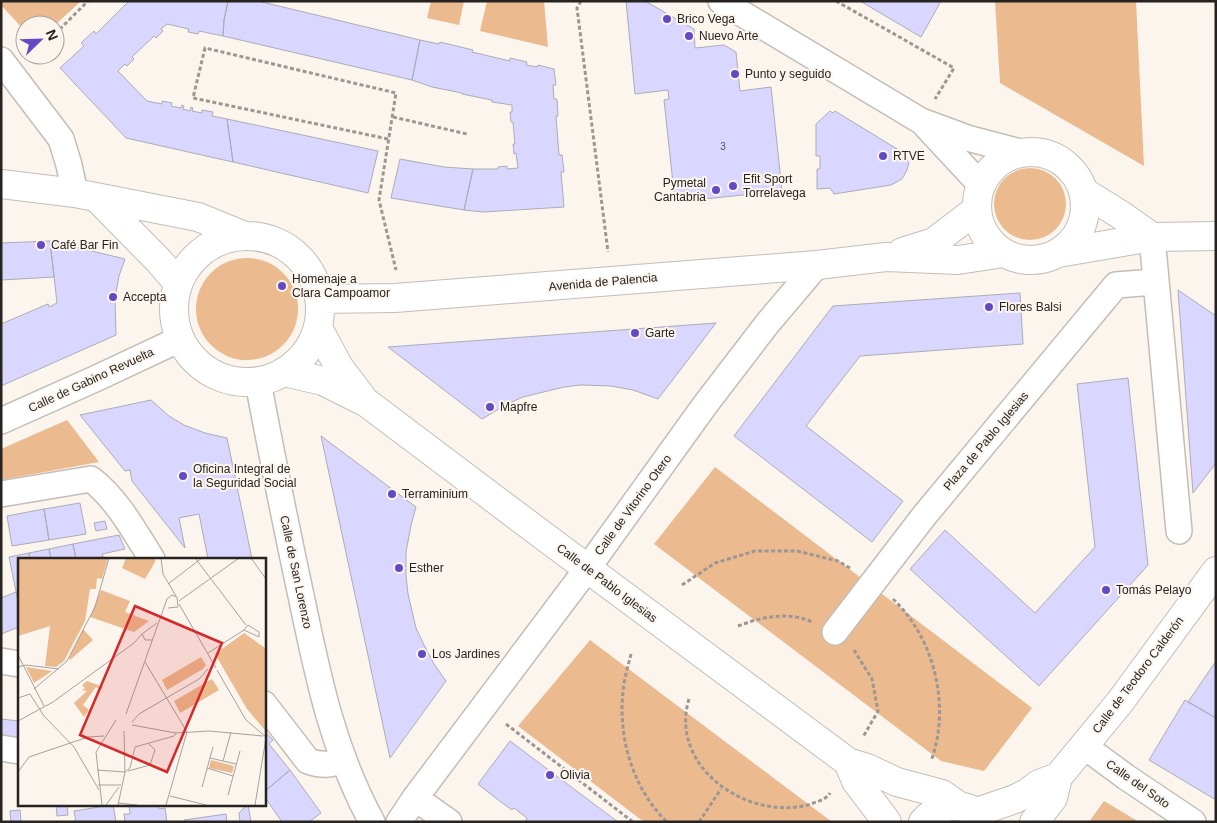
<svg xmlns="http://www.w3.org/2000/svg" width="1217" height="823" font-family="Arial,sans-serif">
  <style>
    .green { fill: #ecba8f }
    .building { fill: #d9d7ff; stroke: #acacb4 }
    .lines { fill: none; stroke-linecap: round; stroke-linejoin: round }
    .street-casing { stroke: #c4bdb7; stroke-width: 28 }
    .secondary-casing { stroke: #c4bdb7; stroke-width: 30 }
    .highway-casing { stroke: #c4bdb7; stroke-width: 30 }
    .path { stroke: #9c9792; stroke-width: 3; stroke-dasharray: 4 2.5; stroke-linecap: butt }
    .street { stroke: #fff; stroke-width: 25 }
    .secondary { stroke: #fff; stroke-width: 28 }
    .highway { stroke: #fff; stroke-width: 28 }
    .poi-dot { fill: #644ac2; stroke: #fcf5ee; stroke-width: 2 }
    .labels { text-anchor: middle; dominant-baseline: central; stroke-width: 4; stroke-linejoin: round; paint-order: stroke }
    .number-label { font-size: 10px; fill: #535058 }
    .poi-label { font-size: 12px; fill: #262321; stroke: #fcf5ee; text-anchor: start }
    .street-label { font-size: 12px; fill: #262321; stroke: #fcf5ee }
    .inset-road { fill: none; stroke: #a6a19c; stroke-width: 1 }
    .view { fill: #d62828; fill-opacity: 0.15; stroke: #d62828; stroke-width: 2.5 }
    .inset-edge { fill: none; stroke: #262321; stroke-width: 2.5 }
  </style>
  <rect width="100%" height="100%" fill="#fcf5ee"/>
  <path class="green" d="M1,1H81L55,25H25V31L1,5Z
    M431,1H464L459,25L427,18Z
    M487,1H544L548,47L480,31Z
    M995,1H1136L1144,166L1000,83Z
    M994 204a36 36 0 1 1 72 0a36 36 0 1 1-72 0Z
    M196 309a51 51 0 1 1 102 0a51 51 0 1 1-102 0Z
    M67,420L99,462L1,480V449Z
    M715,467L1032,708L984,771L941,761L654,544Z
    M590,640L832,822H644L518,726Z
    M1104,801L1139,822H1089Z"/>
  <path class="building" d="M129,1H228L224,20L223,36L199,31L198,34L188,32L189,29L167,24L161,29L163,31L156,38L154,36L132,57L134,59L127,66L125,64L118,71L147,101L162,104V101L172,103L171,106L181,108L182,105L184,106L183,109L190,111L191,107L193,108L192,111L202,113V110L213,112L212,116L227,119L233,162L126,138L60,68L84,46L81,43L94,31L96,34Z
    M228,1H258L420,40L412,80L223,36L224,20Z
    M626,1H645L694,29L695,48L724,45L736,52L740,91L771,87L782,191L675,202L664,100L669,99L668,90L635,94Z
    M860,1H941L921,37Z
    M420,40L439,44L440,42L473,50L472,52L510,61V58L527,62L526,65L537,67L538,65L554,69L556,85H553L554,99H557L558,116H556L559,155H562L564,172H561L564,207L484,212L464,210L473,169H498V167L507,166V169L518,168L516,153L514,154L513,144H515L513,122H511L510,112H512V105L492,102V100L462,94V93L432,87L412,80Z
    M830,111L833,113L835,111L902,152L909,163L907,170L902,179L891,185L834,194L830,188L817,189V169H820V156H816V124Z
    M227,119L378,151L368,193L233,162Z
    M400,159L444,167L473,169L464,210L391,198Z
    M50,241L125,259L119,276L115,298L116,335L1,386V324L48,304L49,307L57,303Z
    M50,241L54,277L1,280V243Z
    M1178,290L1216,316V463L1193,493Z
    M1020,293L1023,344L860,356L806,426L903,501L872,542L734,436L833,306Z
    M716,323L658,399L633,390L611,386L580,385L564,387L523,397L507,404L482,419L388,347Z
    M1128,378L1148,565L1039,686L910,569L945,530L1035,613L1095,547L1077,384Z
    M151,400L169,416L184,425L205,433L227,438L252,559H208L199,514L179,518L185,548L132,481L130,470L125,471L80,415Z
    M321,436L416,507L411,525L406,552V575L408,594L416,628L424,645L434,664L446,681L390,758Z
    M80,503L86,534L49,540L44,509Z
    M44,509L49,540L12,546L7,516Z
    M105,521L107,529L96,531L94,523Z
    M119,535L125,549L102,554L104,559H76L73,544Z
    M73,544L76,559H51L49,549Z
    M49,549L51,559H30L29,553Z
    M29,553L30,559H19V606L9,557Z
    M16,592L19,606V627L1,634V598Z
    M1216,661V718L1188,702Z
    M1185,700L1216,718V800L1149,760Z
    M1,719L19,721V744L1,742Z
    M267,734L273,740L269,744L290,770L265,791L264,737Z
    M510,741L618,822H528L526,820L527,818L514,808L512,810L497,799L478,784Z
    M290,770L321,813L309,822H282L264,796V792Z
    M56,804H67L68,815L57,816Z
    M98,804H113L116,822H76L74,811L99,807Z
    M129,804H159V809L165,808L167,822H125L124,814H130Z
    M248,804L251,822H240L239,813Z
    M20,810L21,822H11L10,811Z
    M226,814L227,822H185L184,820Z"/>
  <g class="lines">
    <g class="street-casing">
      <path id="street" d="M721,1L921,121L967,138L1020,152
        M1,60L61,139L69,165L75,193
        M925,125L980,184
        M1152,237L1179,531
        M258,382C272,456 287,531 303,605C319,682 334,752 372,822
        M1,421L97,378L180,339
        M1,494L91,479C118,500 134,531 152,559
        M835,632L924,516L1116,285L1155,282
        M1,661L19,664
        M264,704L308,761C322,766 330,765 343,760
        M1084,746L1126,777L1193,822
        M1,748L19,751
        M415,798L449,822
        M399,822L415,798L587,569L705,405L767,324L817,265"/>
    </g>
    <g class="secondary-casing">
      <path id="secondary" d="M318,328L339,367L361,396
        M284,372L323,381L367,403L541,534L848,762L867,768L897,782L942,794L959,806
        M848,762L856,781L887,822
        M977,812L1015,799L1027,793L1039,784L1058,777
        M923,822C935,808 952,802 970,809
        M1034,822L1053,798L1058,777L1120,702L1216,571"/>
    </g>
    <g class="highway-casing">
      <path id="highway" d="M977 206a54 54 0 1 1 108 0a54 54 0 1 1-108 0Z
        M1,184L75,193L198,217L242,235
        M1084,192L1121,215L1152,237
        M97,198L158,260L178,283
        M174 309a73 73 0 1 1 146 0a73 73 0 1 1-146 0Z
        M902,252L934,242L976,210
        M1058,253L1152,237L1216,236
        M319,299L395,298L817,265L886,257L958,260L1004,253"/>
    </g>
    <path class="path" d="M581,1L577,8L608,252
      M836,1L954,68L935,99
      M55,34L88,1
      M393,117L467,134
      M388,139L193,98L205,48L396,93L379,200L396,270
      M682,585L715,563L755,551H797L838,561L850,568
      M893,599C935,639 951,707 931,761
      M738,626C761,617 788,611 812,622
      M854,650L872,679L878,711L863,737
      M631,654C628,666 624,679 623,692C618,738 633,789 667,822
      M689,699C668,767 749,823 811,804C818,801 826,800 830,793
      M506,724L633,822
      M699,822L721,789"/>
    <use href="#street" class="street"/>
    <use href="#secondary" class="secondary"/>
    <use href="#highway" class="highway"/>
  </g>
  <g class="poi-dot">
    <circle cx="667" cy="19" r="5"/>
    <circle cx="689" cy="36" r="5"/>
    <circle cx="735" cy="74" r="5"/>
    <circle cx="883" cy="156" r="5"/>
    <circle cx="733" cy="186" r="5"/>
    <circle cx="716" cy="190" r="5"/>
    <circle cx="41" cy="245" r="5"/>
    <circle cx="282" cy="286" r="5"/>
    <circle cx="113" cy="297" r="5"/>
    <circle cx="989" cy="307" r="5"/>
    <circle cx="635" cy="333" r="5"/>
    <circle cx="490" cy="407" r="5"/>
    <circle cx="183" cy="476" r="5"/>
    <circle cx="392" cy="494" r="5"/>
    <circle cx="399" cy="568" r="5"/>
    <circle cx="1106" cy="590" r="5"/>
    <circle cx="422" cy="654" r="5"/>
    <circle cx="550" cy="775" r="5"/>
  </g>
  <g class="labels">
    <g class="number-label">
      <text x="723" y="146">3</text>
    </g>
    <g class="poi-label">
      <text x="677" y="19">Brico Vega</text>
      <text x="699" y="36">Nuevo Arte</text>
      <text x="745" y="74">Punto y seguido</text>
      <text x="893" y="156">RTVE</text>
      <text x="743" y="179">Efit Sport<tspan x="743" dy="14">Torrelavega</tspan></text>
      <text x="706" y="183" text-anchor="end">Pymetal<tspan x="706" dy="14">Cantabria</tspan></text>
      <text x="51" y="245">Café Bar Fin</text>
      <text x="292" y="279">Homenaje a<tspan x="292" dy="14">Clara Campoamor</tspan></text>
      <text x="123" y="297">Accepta</text>
      <text x="999" y="307">Flores Balsi</text>
      <text x="645" y="333">Garte</text>
      <text x="500" y="407">Mapfre</text>
      <text x="193" y="469">Oficina Integral de<tspan x="193" dy="14">la Seguridad Social</tspan></text>
      <text x="402" y="494">Terraminium</text>
      <text x="409" y="568">Esther</text>
      <text x="1116" y="590">Tomás Pelayo</text>
      <text x="432" y="654">Los Jardines</text>
      <text x="560" y="775">Olivia</text>
    </g>
    <g class="street-label">
      <text transform="translate(603 282) rotate(-5)">Avenida de Palencia</text>
      <text transform="translate(91 380) rotate(-25)">Calle de Gabino Revuelta</text>
      <text transform="translate(986 441) rotate(-50)">Plaza de Pablo Iglesias</text>
      <text transform="translate(633 505) rotate(-54)">Calle de Vitorino Otero</text>
      <text transform="translate(296 572) rotate(78)">Calle de San Lorenzo</text>
      <text transform="translate(607 583) rotate(37)">Calle de Pablo Iglesias</text>
      <text transform="translate(1138 675) rotate(-53)">Calle de Teodoro Calderón</text>
      <text transform="translate(1138 784) rotate(35)">Calle del Soto</text>
    </g>
  </g>
  <g transform="translate(18 558)">
    <rect width="248" height="248" fill="#fcf5ee"/>
    <path d="M0,0H90L84,21L79,20L78,31H72L67,63L46,103L38,109L27,108L32,68L0,78ZM108,0H137V4L127,21L104,10ZM83,32L112,43L107,54L131,63L116,74L72,59ZM65,71L75,82L52,102L51,100ZM226,75L247,90V172L229,151L197,96ZM183,99L188,107L185,111L149,132L144,122ZM8,109L34,113L16,125ZM194,121L201,132L162,155L156,143ZM69,123L85,129L83,132L78,129L65,147L71,152L66,159L56,145L69,133L64,132L67,130L64,127ZM193,202L216,208L214,215L191,210Z" fill="#ecba8f"/>
    <path class="inset-road" d="M143,0L145,16L158,38M177,0L228,67M233,0L248,21M150,26L184,0M161,43L221,0M161,46L198,110M230,67L241,74V79L226,72ZM134,82H127L124,76L139,65M190,95L226,72M0,97L26,148M127,104L169,174L148,247M0,109L8,107L41,111M199,112L228,162L248,179M16,131L49,103L77,49L91,0M0,140L12,136L26,158L56,189L81,232M108,156L149,41L154,37L159,39L160,49L150,50M0,163L35,144L116,85L124,76M114,164L121,156L181,121L190,111M114,167L158,175L191,173L245,178M192,200L218,206M205,203L213,174M189,210L215,218M79,212L107,214M110,213L132,207L137,192L131,186M0,214L11,199L70,179L86,178M107,214L112,210L117,189L156,178L158,175M80,227H103M184,229L195,189M210,237L222,193M152,238L188,247M100,245L119,247M84,247L78,194L98,162M88,247L101,229M100,247L107,214L106,173M237,247L248,180"/>
    <path class="view" d="M117,48L204,85L149,214L62,177Z"/>
    <rect width="248" height="248" class="inset-edge"/>
  </g>
  <rect width="1217" height="823" fill="none" stroke="#262321" stroke-width="5"/>
  <g transform="translate(40 40) rotate(67)"><circle r="24" fill="#fcf5ee" stroke="#a6a19c"/>
  <path d="M0-4L9 19L0 12L-9 19Z" fill="#644ac2"/>
  <text y="-8" font-size="14" font-weight="bold" text-anchor="middle" fill="#262321">N</text>
  </g>
</svg>
